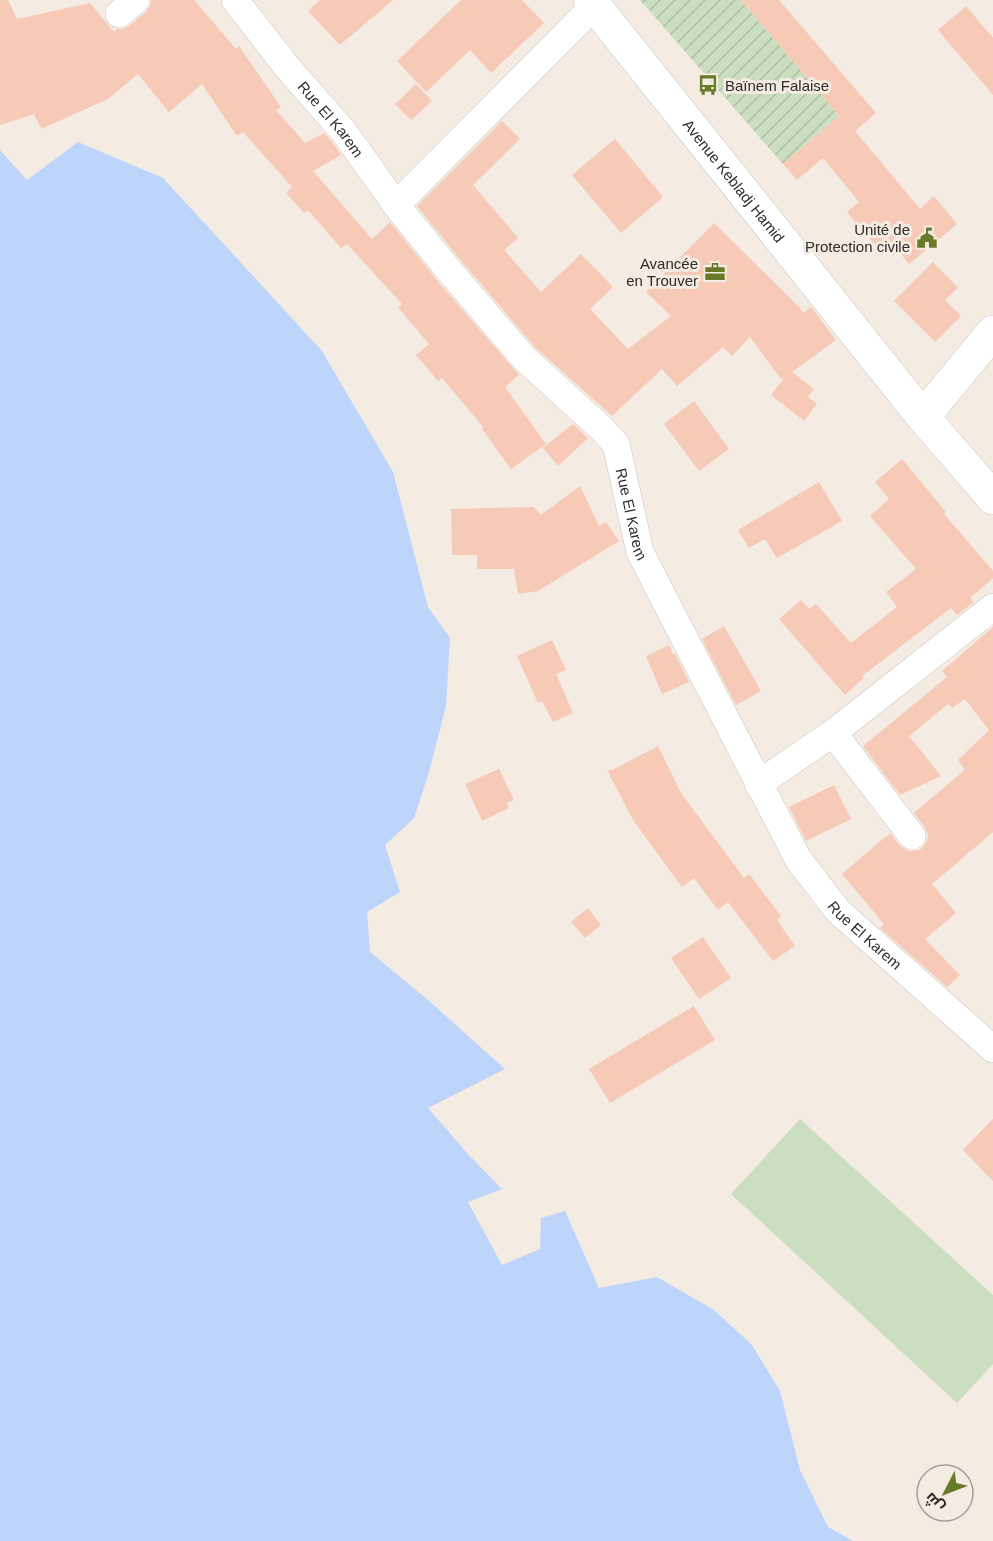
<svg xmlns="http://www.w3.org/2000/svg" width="993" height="1541" font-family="Helvetica,Cairo,sans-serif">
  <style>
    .garden { fill: url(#garden-furrows) }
    .pitch { fill: #cbdec0 }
    .water { fill: #bdd5fb }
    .building { fill: #f7c9b7 }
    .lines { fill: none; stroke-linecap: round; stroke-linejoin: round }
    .minor-casing { stroke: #ccc3ba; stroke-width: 28 }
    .tertiary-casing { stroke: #ccc3ba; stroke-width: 34 }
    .primary-casing { stroke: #ccc3ba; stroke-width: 34 }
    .minor { stroke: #fff; stroke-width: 27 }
    .tertiary { stroke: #fff; stroke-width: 33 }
    .primary { stroke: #fff; stroke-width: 33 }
    .labels { text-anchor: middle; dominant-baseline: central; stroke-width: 6; stroke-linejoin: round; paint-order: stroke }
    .poi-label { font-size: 15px; fill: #2f2b28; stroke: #f4ebe2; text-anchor: end }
    .street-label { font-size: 15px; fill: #2f2b28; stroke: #f4ebe2 }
  </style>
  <defs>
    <pattern id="garden-furrows" width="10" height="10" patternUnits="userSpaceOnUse" patternTransform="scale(1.5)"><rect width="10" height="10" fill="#cbdec0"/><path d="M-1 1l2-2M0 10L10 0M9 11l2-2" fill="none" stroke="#afbfa5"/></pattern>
  </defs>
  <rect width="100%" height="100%" fill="#f4ebe2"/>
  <path class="garden" d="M640,0H741L839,116L783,164Z"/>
  <path class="pitch" d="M800,1119L993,1295V1364L957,1403L731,1194Z"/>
  <path class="water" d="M78,142L163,178L322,351L393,472L428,607L450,638L446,706L429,772L414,818L385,845L400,892L367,912L370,952L428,1000L505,1069L428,1108L468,1154L502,1189L468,1202L502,1265L540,1249L541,1218L565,1211L599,1288L657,1277L714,1310L752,1345L780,1391L800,1470L828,1527L853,1541H0V150L27,180Z"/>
  <path class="building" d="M0,0H8L17,19L90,3L114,32L117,29H122L129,26L146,12L150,6L151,0H194L236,49L239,46L281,107L276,110L305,143L324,133L332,142L341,155L313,171L372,239L390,222L440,284L519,375L505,387L546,444L511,469L482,429L484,428L442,378L438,381L416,355L429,344L398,307L402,304L347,244L341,248L308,210L304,213L286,193L292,187L243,132L237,136L202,84L169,112L138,74L108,99L41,129L34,114L0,125Z
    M320,0H393L340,45L308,11Z
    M461,0H522L544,23L491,73L470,50L426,92L397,61Z
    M741,0H779L876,113L855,131L920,209L934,196L957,224L909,264L892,243L881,252L847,212L859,202L823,158L797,180L783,164L839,116Z
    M966,6L993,38V95L938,30Z
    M416,84L432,101L411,120L395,104Z
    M502,121L520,139L473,185L518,238L504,250L541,292L581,254L613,287L590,309L628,349L671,316L646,292L714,223L799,307L803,313L811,307L836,340L792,372L814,389L808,397L817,404L804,421L771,395L785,377L781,379L750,337L732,356L723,347L677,386L662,369L612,416L535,347L464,264L417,206Z
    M615,139L663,197L621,233L572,175Z
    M933,262L958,288L945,300L961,316L935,342L894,301Z
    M694,401L729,449L699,471L664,424Z
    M573,424L588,438L558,466L543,448Z
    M902,459L946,512L944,514L993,571V578L970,598L974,602L957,615L951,608L862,676L864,678L845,695L779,619L801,600L809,609L816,604L851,643L897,607L886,592L916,569L870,516L889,499L875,482Z
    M819,482L842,521L777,558L765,539L749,548L738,530Z
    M580,486L599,526L606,522L619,541L538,591L518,594L514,569H477V555H452L451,509L534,507L541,515Z
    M724,626L761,691L736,705L702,639Z
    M993,627V832L932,884L956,913L925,939L960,975L947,987L880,928L884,924L842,874L890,833L900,846L907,851H915L921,849L926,843L928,835L925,827L914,813L965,770L958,760L989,730L965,699L952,708L948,704L909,736L941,776L900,795L863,746L947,677L942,671Z
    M552,640L566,670L556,674L573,713L553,722L542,701L538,703L517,656Z
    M669,645L673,655L675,654L689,682L662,694L646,656Z
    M658,746L681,793L744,878L749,874L781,916L777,920L795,946L773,961L728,902L718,910L694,878L682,887L633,820L607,770H612Z
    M499,769L514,800L507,803L509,808L482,821L465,784Z
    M834,785L851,819L806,841L789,807Z
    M588,908L601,925L585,938L571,922Z
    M703,937L731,978L699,999L671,958Z
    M694,1006L715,1040L610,1103L589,1069Z
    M993,1119V1181L963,1150Z"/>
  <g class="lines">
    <g class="minor-casing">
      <g id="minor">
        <path id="s1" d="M235,0L287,67L344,132L396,205L452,274L524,358L601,428L616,444L640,552L798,859L838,911L993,1049"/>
        <path d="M119,14L136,0"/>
        <path d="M396,205L595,5"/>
        <path d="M833,733L912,836"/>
        <path d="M758,784L833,733L993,607"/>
      </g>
    </g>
    <g class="tertiary-casing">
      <path id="tertiary" d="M923,417L993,332"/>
    </g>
    <g class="primary-casing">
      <g id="primary">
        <path id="s2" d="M590,0L923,417L993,498"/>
      </g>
    </g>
    <use href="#minor" class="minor"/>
    <use href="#tertiary" class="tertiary"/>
    <use href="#primary" class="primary"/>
  </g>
  <defs>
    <g id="bus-bare" transform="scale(1.62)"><path d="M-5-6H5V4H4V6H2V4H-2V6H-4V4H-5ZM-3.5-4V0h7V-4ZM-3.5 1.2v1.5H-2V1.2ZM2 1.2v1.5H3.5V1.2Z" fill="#697a29" stroke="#f4ebe2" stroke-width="2.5" paint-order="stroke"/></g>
    <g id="civic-bare" transform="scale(1.62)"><path d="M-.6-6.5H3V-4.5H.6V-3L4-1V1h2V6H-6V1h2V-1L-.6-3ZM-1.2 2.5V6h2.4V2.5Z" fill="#697a29" stroke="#f4ebe2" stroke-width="2.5" paint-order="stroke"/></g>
    <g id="office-bare" transform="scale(1.62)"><path d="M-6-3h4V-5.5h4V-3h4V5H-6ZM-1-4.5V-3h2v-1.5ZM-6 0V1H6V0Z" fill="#697a29" stroke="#f4ebe2" stroke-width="2.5" paint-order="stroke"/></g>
  </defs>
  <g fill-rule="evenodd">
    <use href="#bus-bare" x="708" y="85"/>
    <use href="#civic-bare" x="927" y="238"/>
    <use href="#office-bare" x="715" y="272"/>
  </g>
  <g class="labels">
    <g class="poi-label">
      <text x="725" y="85" text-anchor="start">Baïnem Falaise</text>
      <text x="910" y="229">Unité de<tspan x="910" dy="17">Protection civile</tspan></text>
      <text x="698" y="263">Avancée<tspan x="698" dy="17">en Trouver</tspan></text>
    </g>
    <g class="street-label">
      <text stroke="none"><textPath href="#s1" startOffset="153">Rue El Karem</textPath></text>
      <text stroke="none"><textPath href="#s2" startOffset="231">Avenue Kebladj Hamid</textPath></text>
      <text stroke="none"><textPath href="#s1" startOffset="658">Rue El Karem</textPath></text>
      <text stroke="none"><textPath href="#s1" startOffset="1144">Rue El Karem</textPath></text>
    </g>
  </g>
  <g transform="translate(945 1493) rotate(228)"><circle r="28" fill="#f4ebe2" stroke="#a59e98" stroke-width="1.5"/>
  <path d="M0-4.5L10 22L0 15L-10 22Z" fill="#697a29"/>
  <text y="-9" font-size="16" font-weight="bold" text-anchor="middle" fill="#2f2b28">ش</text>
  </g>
</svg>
